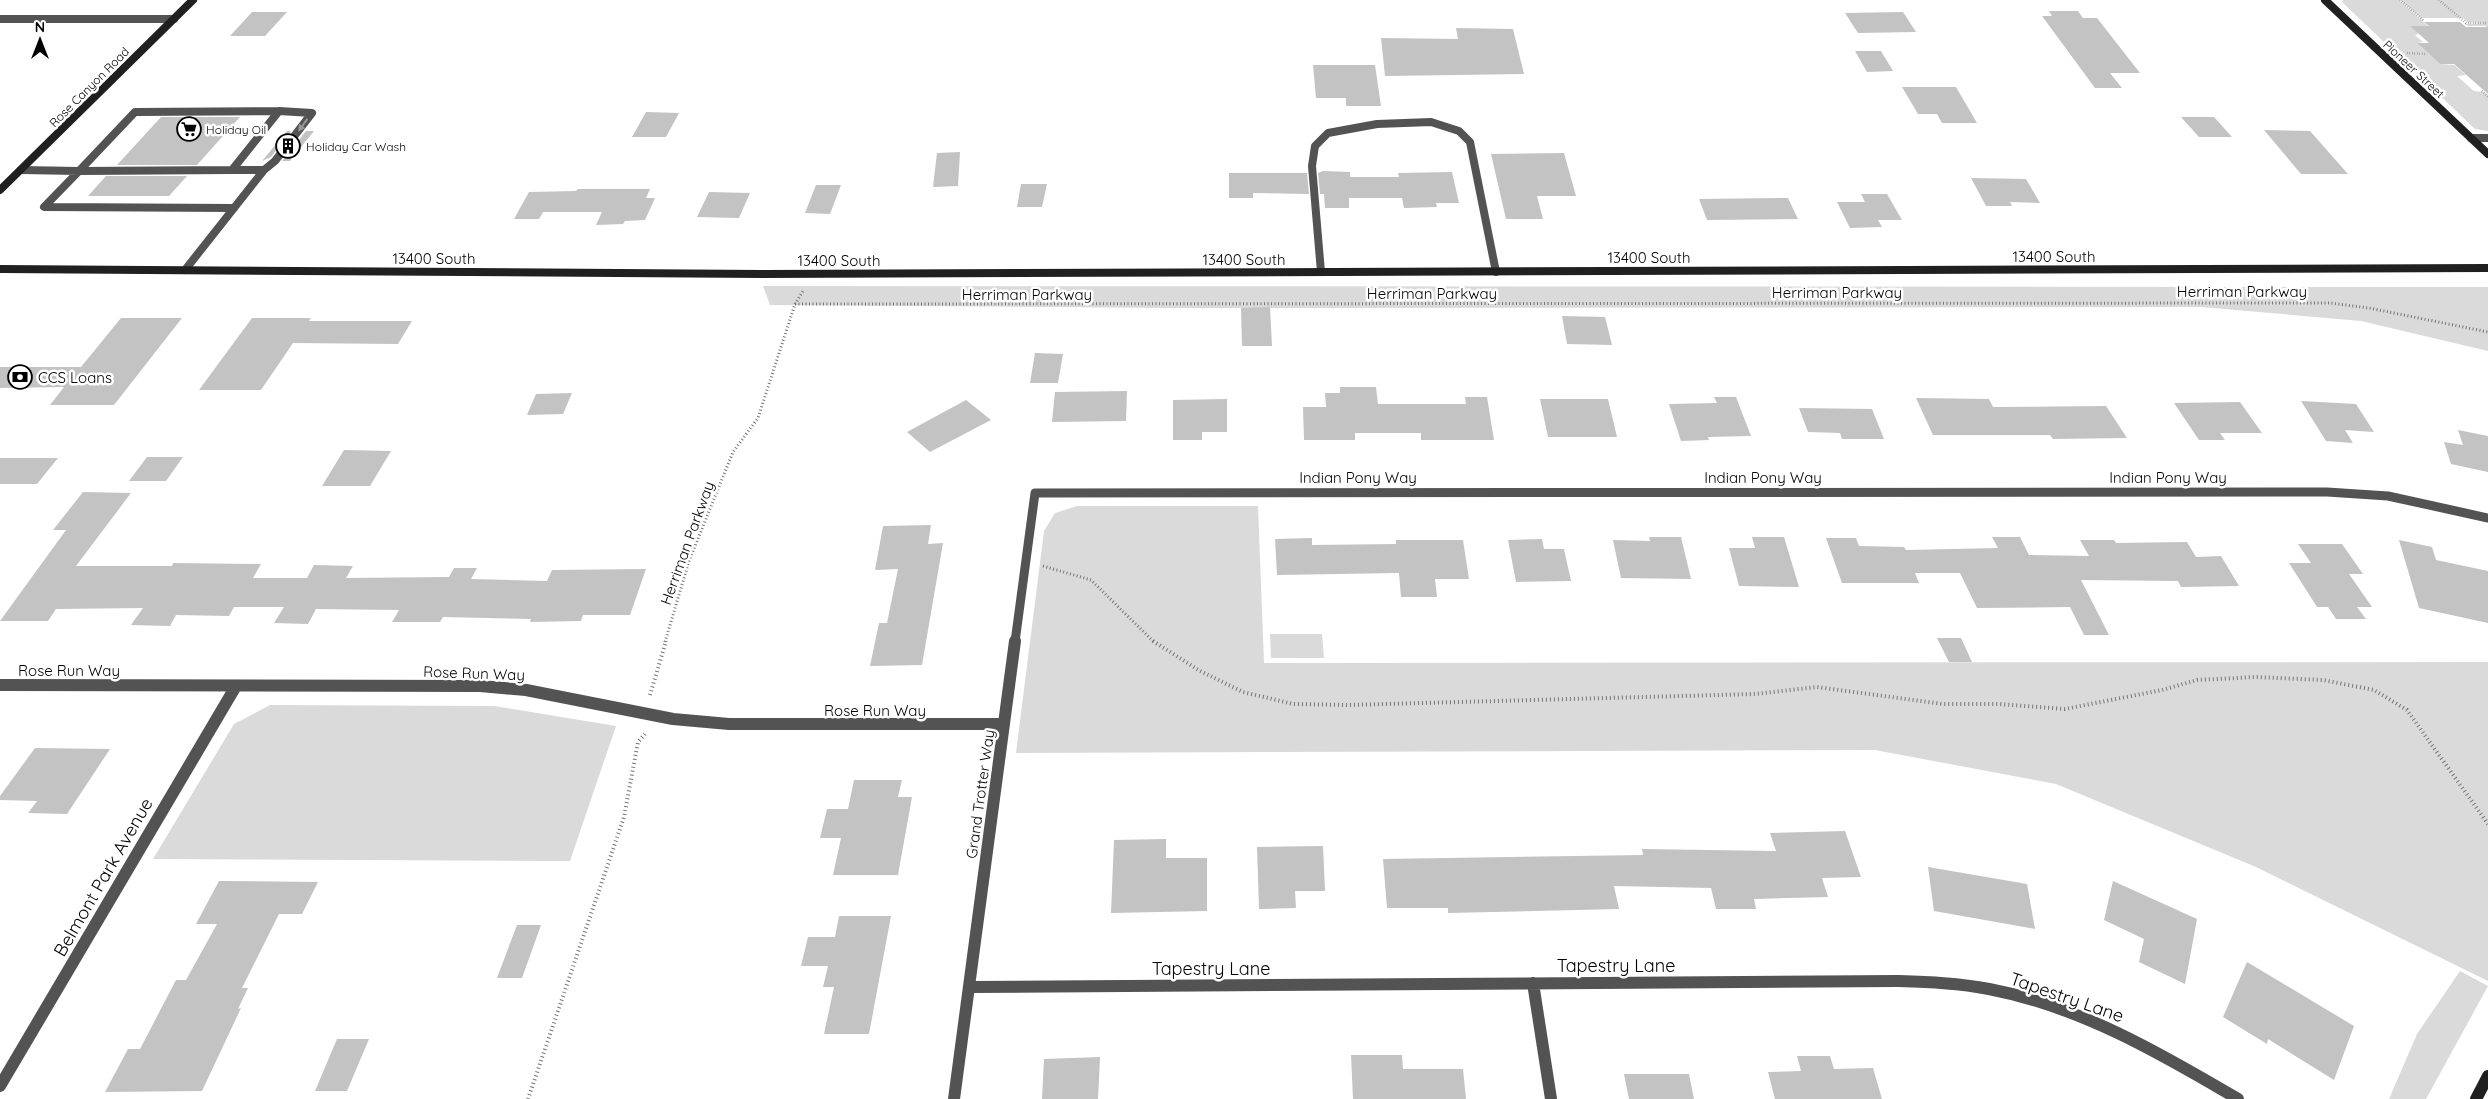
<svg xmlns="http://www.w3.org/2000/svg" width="2488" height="1099" font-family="Quicksand,sans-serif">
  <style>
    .green { fill: #dadada }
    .building { fill: #c3c3c3 }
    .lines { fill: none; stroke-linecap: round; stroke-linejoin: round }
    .path-far2 { stroke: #757575; stroke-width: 2.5; stroke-dasharray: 0.5 2; stroke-linecap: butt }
    .path-far1 { stroke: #757575; stroke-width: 3; stroke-dasharray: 1 2.5; stroke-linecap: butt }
    .path { stroke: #757575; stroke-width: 4; stroke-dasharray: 1 3; stroke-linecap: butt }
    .lane { stroke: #535353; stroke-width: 8 }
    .street-far2 { stroke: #535353; stroke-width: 8 }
    .street-far1 { stroke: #535353; stroke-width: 9 }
    .street { stroke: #535353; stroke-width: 12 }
    .secondary-far1 { stroke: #202020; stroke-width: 8 }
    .secondary { stroke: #202020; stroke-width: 12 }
    .oneway { fill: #989898 }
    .labels { text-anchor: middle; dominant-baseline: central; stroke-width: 5; stroke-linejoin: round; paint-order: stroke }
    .far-street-label { font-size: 12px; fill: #000; stroke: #fff }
    .far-poi-label { font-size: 12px; fill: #000; stroke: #fff; text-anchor: start }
    .street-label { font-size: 15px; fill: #000; stroke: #fff }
    .poi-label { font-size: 15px; fill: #000; stroke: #fff; text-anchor: start }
    .near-street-label { font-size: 18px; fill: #000; stroke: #fff }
  </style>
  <rect width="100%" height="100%" fill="#fff"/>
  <path class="green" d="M2343,0H2399L2428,26H2411L2419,34L2415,35L2423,42L2417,43L2440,64L2454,65L2466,75L2457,76L2474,91L2484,92L2488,95V131L2475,129L2342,2Z
    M2400,0H2488V28L2485,26H2468L2465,24L2486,23L2467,22L2463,18H2421Z
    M763,286L2488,287V351L2361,321L2201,307L1170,308L770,305Z
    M1077,506H1258L1264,663L2488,662V981L2256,867L2056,784L1875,750L1016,753L1044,531L1055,513Z
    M1270,634H1322L1324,658H1271Z
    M270,705L494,706L616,726L570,861L153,859L234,724Z
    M2460,971L2488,986L2426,1099H2389L2417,1034Z"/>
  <path class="building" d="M2049,11H2078L2083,18H2097L2140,73H2110L2122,88H2095L2042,16H2052Z
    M252,12H287L265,36H230Z
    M1903,12L1916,32L1858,33L1845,13Z
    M2424,22H2460L2466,27H2488V94L2454,64H2440L2417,43H2429L2410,26H2429Z
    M1456,28L1513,29L1524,74L1385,76L1381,38L1458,39Z
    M1855,51H1881L1893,71L1867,72Z
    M1313,65H1375L1381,106H1346V98H1316Z
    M1902,87H1956L1977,123H1942L1937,114H1918Z
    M646,112L679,113L666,137H632Z
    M161,117H240L197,165H117Z
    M2181,117H2214L2232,137H2199Z
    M2264,130L2310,131L2348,174H2301Z
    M287,131H291L271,157L262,161Z
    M306,131H314L290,161H282Z
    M960,152L958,186L933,187L937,153Z
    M1564,153L1576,196H1537L1543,219H1506L1491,154Z
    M1323,171L1350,172V177H1399L1398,173L1452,172L1459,203H1436L1437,207L1404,208L1402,198H1349V208H1325L1324,194H1320L1318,173Z
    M1229,173H1307L1309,194L1253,193V198H1229Z
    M106,176H187L169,196H88Z
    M1971,178L2026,179L2040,203L2010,202L2012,206H1986Z
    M1021,184H1047L1042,207H1017Z
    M816,185H841L830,214L805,213Z
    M578,189H650L646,198H655L645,220L625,221L623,224L596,225L602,212H543L539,219H514L529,192L576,191Z
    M709,192L750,193L739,218L697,217Z
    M1861,194H1887L1902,220H1878L1882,227L1850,228L1837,202H1865Z
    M1788,198L1798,219L1707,220L1699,199Z
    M1270,307L1272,346H1242L1241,308Z
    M1562,316L1605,317L1612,345L1567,344Z
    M121,318H182L114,405H50L64,387L0,388V367H81Z
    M252,318H311L309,321H412L398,344L293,343L261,390H199Z
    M1035,353L1063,354L1058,383H1030Z
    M1340,387H1376L1378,404H1466L1465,397H1487L1494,440H1421V433H1355V440H1304L1303,407H1326L1325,393H1340Z
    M1127,391L1126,421L1052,422L1055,392Z
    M572,393L563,414L527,415L536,394Z
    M1714,397H1736L1751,436L1708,437L1709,440L1681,441L1669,404L1717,403Z
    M1916,398L1989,399L1993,407L2106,406L2127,438L2053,439L2050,435H1933Z
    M1227,399V432H1202V440H1173V400Z
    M1540,399H1608L1617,437H1548Z
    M966,400L991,420L930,452L907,432Z
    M2301,401L2356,404L2374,432L2345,430L2353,443L2326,441Z
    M2240,402L2262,433H2220L2225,440H2199L2174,403Z
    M1799,408L1872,409L1884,439H1842L1840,433L1808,432Z
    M2458,430L2488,436V472L2451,464L2444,442L2463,445Z
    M344,450L391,451L370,486H322Z
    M147,457H183L166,481H129Z
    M0,458H58L37,484H0Z
    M83,492L131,493L76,566H172L173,563L261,564L253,578H307L314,565L353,566L346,578L449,577L454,568H477L471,579L547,581L552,570L646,569L630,615H583L581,621L530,622L531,619L443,617L440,622H392L399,610L316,609L308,624L274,623L284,607H234L229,616L176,615L170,626L131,625L143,608L56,609L48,621H0L66,530H53Z
    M931,525L928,544L943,543L922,665L870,666L879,623H887L898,569L875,570L883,526Z
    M1649,537H1681L1691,579L1621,578L1613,540L1650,541Z
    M1752,537H1784L1799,587L1739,586L1729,548H1755Z
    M1992,537H2020L2029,555L2089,556L2080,540H2114L2116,543L2187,542L2196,557L2221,556L2239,586L2181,587L2178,581L2081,580L2109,635H2084L2070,607L1977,608L1960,573H1915L1919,583H1842L1826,538H1856L1859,546L1904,547L1906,550L1998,548Z
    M1312,538V545L1396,544V540H1463L1469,579H1435L1437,597H1401L1399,573L1277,575L1275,539Z
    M1542,539L1544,549H1564L1571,581L1516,582L1508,540Z
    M2399,540L2432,547L2436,560L2488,571V623L2419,608Z
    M2298,544H2342L2363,574H2349L2372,607H2357L2366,619H2336L2328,607H2317L2289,563H2311Z
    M1937,638H1961L1972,662H1949Z
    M35,748L110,749L67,814L28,813L37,801L0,800V796Z
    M854,780H902L898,797H912L898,875H833L841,838H820L827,809H848Z
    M1845,831L1861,877L1822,878L1828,897L1754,899L1756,909H1716L1711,888L1614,886L1619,909L1448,913V908H1387L1383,859L1643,855L1642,849L1776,851L1770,833Z
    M1166,839V858H1207V911L1111,913L1114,840Z
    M1323,846L1325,891H1295L1296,908L1259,909L1257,847Z
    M1928,867L2027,884L2035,929L1934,911Z
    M219,881L318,882L302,914H279L242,988H248L238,1009L241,1008L202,1091L105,1092L128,1049H140L176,980H186L217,924H196Z
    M2113,881L2197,919L2185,984L2139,962L2144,939L2104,920Z
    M839,916H891L869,1034H824L834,987H823L828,966H801L808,937H835Z
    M517,925H541L522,978H497Z
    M2247,962L2354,1026L2334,1080L2268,1039L2267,1044L2223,1017Z
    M337,1039H369L347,1091H315Z
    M1351,1055H1402L1403,1069H1463L1466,1099H1353Z
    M1797,1056H1830L1834,1069L1873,1068L1882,1099H1775L1768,1072L1801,1071Z
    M1100,1057L1098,1099H1042L1044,1059Z
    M1624,1074H1689L1694,1099H1629Z"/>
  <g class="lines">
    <path class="path-far2" d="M2400,0L2424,21
      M2439,0L2466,23H2488
      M2407,53L2426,54
      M2482,91L2488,97"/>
    <path class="path-far1" d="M795,304L2330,303L2369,308L2488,332
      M1043,566L1091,580L1154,642
      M665,642L689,561L733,452L758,418L795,304L803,291"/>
    <path class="path" d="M1153,641L1200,671L1243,692L1293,704L1348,705L1755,694L1817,687L1943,704H1999L2065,709L2162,690L2197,680L2256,677L2323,680L2374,690L2407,710L2488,824
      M650,695L666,641
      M528,1099L624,817L638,742L645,734"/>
    <path class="lane" d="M2471,138H2488
      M21,170L79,171L135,112L279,111L232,170H264L185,270
      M232,170L79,171L44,207L234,208
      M264,170L275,161L312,113L279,111
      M1321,272L1312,166L1315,146L1328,133L1377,124L1431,122L1459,131L1470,142L1496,272"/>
    <path class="street-far2" d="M0,19H174"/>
    <path class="street-far1" d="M1015,642L1035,493L2327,492L2388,496L2488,518"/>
    <path class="street" d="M0,685L480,686L526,690L673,719L729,724H1004
      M1533,983L1551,1099
      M969,987L1898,981C1928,982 1959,983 1989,989C2079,1006 2160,1053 2238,1099
      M0,1086L236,686
      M954,1099L1015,641"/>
    <path class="secondary-far1" d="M2325,0L2488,154
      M0,190L193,0
      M0,269L763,274L2488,268"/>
    <path class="secondary" d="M2476,1099L2488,1076"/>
  </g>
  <defs><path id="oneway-solid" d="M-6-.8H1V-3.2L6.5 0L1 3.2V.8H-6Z" transform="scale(1.25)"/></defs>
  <use class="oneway" href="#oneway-solid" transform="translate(303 125) rotate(126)"/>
  <defs>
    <g id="supermarket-ring" transform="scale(1.25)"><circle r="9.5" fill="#fff" stroke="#000" stroke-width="1.5"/><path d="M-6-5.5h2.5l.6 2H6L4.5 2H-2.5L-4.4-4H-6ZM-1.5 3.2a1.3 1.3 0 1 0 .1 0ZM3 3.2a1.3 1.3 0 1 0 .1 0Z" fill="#000"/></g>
    <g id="building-ring" transform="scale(1.25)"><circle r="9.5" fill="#fff" stroke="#000" stroke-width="1.5"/><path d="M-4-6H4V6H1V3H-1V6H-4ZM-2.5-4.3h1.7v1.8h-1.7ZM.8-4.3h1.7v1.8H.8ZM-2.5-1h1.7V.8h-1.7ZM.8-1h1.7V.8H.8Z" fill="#000"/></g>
    <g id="bank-ring" transform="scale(1.25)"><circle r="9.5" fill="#fff" stroke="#000" stroke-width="1.5"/><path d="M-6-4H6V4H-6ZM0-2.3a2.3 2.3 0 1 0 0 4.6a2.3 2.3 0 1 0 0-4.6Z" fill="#000"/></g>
  </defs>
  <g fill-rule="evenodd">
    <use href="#supermarket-ring" x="189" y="129"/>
    <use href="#building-ring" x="288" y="146"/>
    <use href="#bank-ring" x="20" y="377"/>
  </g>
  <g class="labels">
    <g class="far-street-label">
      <text transform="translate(2414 69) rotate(43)">Pioneer Street</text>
      <text transform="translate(89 87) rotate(-45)">Rose Canyon Road</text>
    </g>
    <g class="far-poi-label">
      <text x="206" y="129">Holiday Oil</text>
      <text x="306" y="146">Holiday Car Wash</text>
    </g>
    <g class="street-label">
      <text x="2054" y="256">13400 South</text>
      <text x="1649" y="257">13400 South</text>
      <text x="434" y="258">13400 South</text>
      <text x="1244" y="259">13400 South</text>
      <text x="839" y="260">13400 South</text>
      <text x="2242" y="291">Herriman Parkway</text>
      <text x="1837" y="292">Herriman Parkway</text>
      <text x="1432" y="293">Herriman Parkway</text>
      <text x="1027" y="294">Herriman Parkway</text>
      <text x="1358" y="477">Indian Pony Way</text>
      <text x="1763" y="477">Indian Pony Way</text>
      <text x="2168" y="477">Indian Pony Way</text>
      <text transform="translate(687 543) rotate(-70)">Herriman Parkway</text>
      <text x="69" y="670">Rose Run Way</text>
      <text transform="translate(474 673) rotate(2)">Rose Run Way</text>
      <text x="875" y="710">Rose Run Way</text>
      <text transform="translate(980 794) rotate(-82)">Grand Trotter Way</text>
    </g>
    <g class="poi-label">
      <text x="38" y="377">CCS Loans</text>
    </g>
    <g class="near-street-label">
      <text transform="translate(103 877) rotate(-60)">Belmont Park Avenue</text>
      <text x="1616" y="965">Tapestry Lane</text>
      <text x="1211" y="968">Tapestry Lane</text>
      <text transform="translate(2067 997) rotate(19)">Tapestry Lane</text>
    </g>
  </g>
  <g transform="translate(40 40)" stroke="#ffffff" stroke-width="4" paint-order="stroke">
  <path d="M0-4L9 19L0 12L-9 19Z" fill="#000000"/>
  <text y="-8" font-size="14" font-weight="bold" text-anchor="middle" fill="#000000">N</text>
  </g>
</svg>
